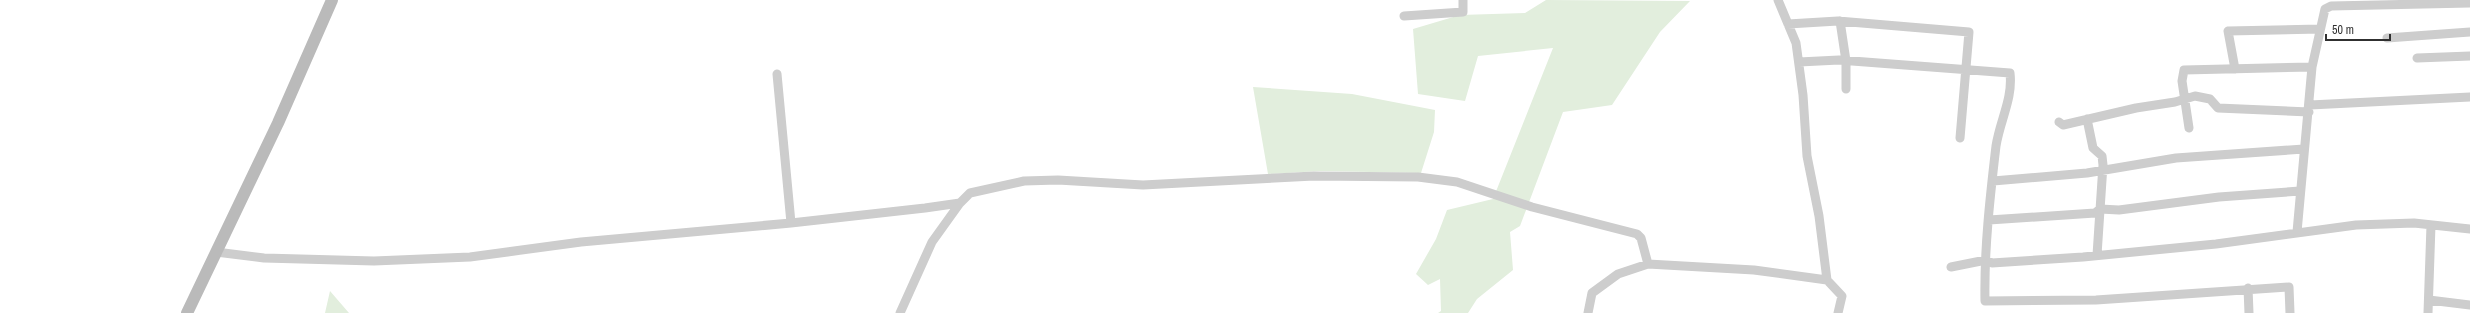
<svg xmlns="http://www.w3.org/2000/svg" width="2470" height="313" font-family="'Archivo Narrow',sans-serif">
  <style>
    .green { fill: #e2eedd }
    .lines { fill: none; stroke-linecap: round; stroke-linejoin: round }
    .street { stroke: #cdcdcd; stroke-width: 9 }
    .secondary { stroke: #bababa; stroke-width: 12 }
  </style>
  <rect width="100%" height="100%" fill="#fff"/>
  <path class="green" d="M1546,0L1690,1L1660,32L1612,105L1563,112L1520,226L1510,232L1513,270L1477,299L1468,313H1438L1441,311L1440,279L1428,285L1416,274L1436,239L1447,210L1493,199L1553,48L1478,56L1465,101L1418,94L1413,29L1460,15L1525,13Z
    M1253,87L1352,94L1435,110L1434,132L1421,173L1320,171L1268,174Z
    M330,291L349,313H325Z"/>
  <g class="lines">
    <path class="street" d="M1778,0L1796,43L1803,95L1807,156L1819,216L1827,280L1842,296L1838,313
      M1404,16L1463,12V0
      M1840,21L1846,61V89
      M1788,24L1838,21L1969,32L1960,138
      M2387,38L2470,32
      M2417,58L2470,56
      M1799,62L1839,60L2010,73C2013,99 2000,120 1996,146C1990,197 1984,250 1985,301L2096,300L2289,287L2290,313
      M2235,69L2228,31L2320,29
      M777,74L791,223
      M2310,105L2470,97
      M2087,119L2093,148L2102,156L2103,165L2097,255
      M2059,122L2063,125L2136,108L2175,102L2195,96L2210,99L2218,108L2309,112
      M2189,128L2182,81L2184,70L2312,67L2325,9L2331,6L2470,3
      M1993,181L2087,173L2176,158L2304,149
      M1989,220L2095,213L2100,209L2119,210L2219,197L2300,191
      M2297,232L2312,67
      M216,252L264,258L374,261L470,257L581,242L791,223L925,208L960,203L970,193L1024,181L1058,180L1143,185L1314,176L1418,177L1457,182L1532,207L1637,234L1641,238L1648,264
      M1951,267L1986,260L1992,263L2083,257L2216,244L2356,225L2414,223L2470,229
      M2248,288L2249,313
      M2429,300L2470,305
      M900,313L932,242L960,203
      M1588,313L1592,293L1618,274L1648,264L1754,270L1827,280
      M2428,313L2431,225"/>
    <path class="secondary" d="M187,313L278,123L332,0"/>
  </g>
  <path d="M2326 34v6h64v-6" fill="none" stroke="#303030" stroke-width="2"/>
  <text x="2332" y="34" font-size="12" fill="#303030" stroke="#ffffff" stroke-width="3" paint-order="stroke">50 m</text>
</svg>
